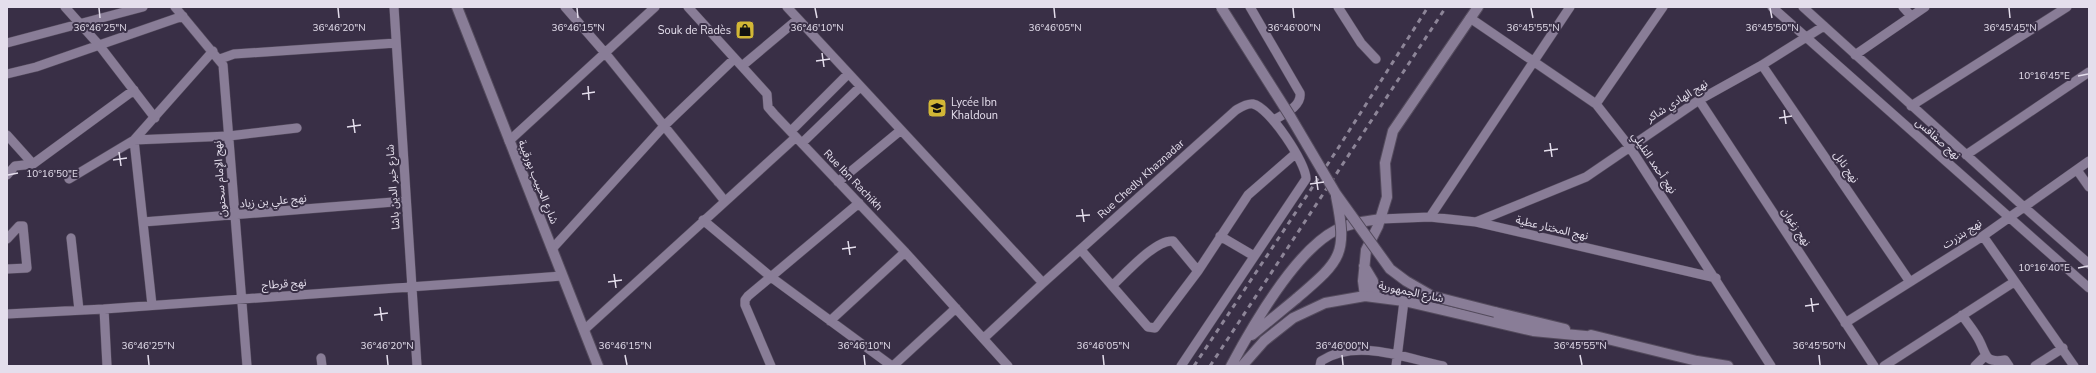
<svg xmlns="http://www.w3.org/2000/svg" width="2096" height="373" font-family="'Nunito Sans','Noto Sans Arabic',sans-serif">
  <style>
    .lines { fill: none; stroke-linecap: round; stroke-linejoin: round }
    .minor-casing { stroke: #544b5d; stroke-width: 10 }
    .tertiary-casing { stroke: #544b5d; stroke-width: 12 }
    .secondary-casing { stroke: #544b5d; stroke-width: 12 }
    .minor { stroke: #897d97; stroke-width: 9 }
    .tertiary { stroke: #897d97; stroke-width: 10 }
    .secondary { stroke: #897d97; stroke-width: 10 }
    .rail { stroke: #8d8598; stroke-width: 3; stroke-dasharray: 5 5; stroke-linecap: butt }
    .secondary-bridge-casing { stroke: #544b5d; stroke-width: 12; stroke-linecap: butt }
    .secondary-bridge { stroke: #897d97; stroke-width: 10 }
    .ticks { fill: none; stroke: #e4deec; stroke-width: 1.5 }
    .labels { text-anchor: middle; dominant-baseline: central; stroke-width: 4; stroke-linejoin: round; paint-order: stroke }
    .poi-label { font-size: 11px; fill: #e4deec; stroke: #392f46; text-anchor: end }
    .street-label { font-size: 11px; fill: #e4deec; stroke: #392f46 }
    .ticks-label { font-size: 10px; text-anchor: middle; fill: #e4deec; stroke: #392f46; stroke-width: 4; stroke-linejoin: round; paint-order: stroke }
  </style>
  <rect width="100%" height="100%" fill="#392f46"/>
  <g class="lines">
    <g class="minor-casing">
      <path id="minor" d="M65,7L99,45L155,118
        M175,7L223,65L247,366
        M394,7L417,366
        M565,7L606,54L724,200
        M688,7L767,94L768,107L774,114L905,252L1008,366
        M787,7L1043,283
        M1250,7L1300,93C1302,106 1284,114 1274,120
        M1338,7L1361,43L1376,59
        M1772,7L2089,288
        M1803,7L2024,207L2089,264
        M1903,7L1911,16
        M1470,18L1596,104L1629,146L1771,366
        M7,43L143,7
        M1855,55L1925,7
        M220,59L234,54L396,43
        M1762,65L1910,282
        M742,66L798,19
        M7,74L36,67L183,16
        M1699,100L1874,366
        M1596,104L1663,7
        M1911,106L2067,7
        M791,131L848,74
        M7,135L33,164
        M134,140L152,305
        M134,140L229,136L297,128
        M509,141L655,7
        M802,143L860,87
        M1966,155L2089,72
        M2077,170L2089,187
        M7,175L15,166L33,164L134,90
        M69,179L134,140L213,51
        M838,182L901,130
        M1430,217L1570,7
        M1381,219L1430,217L1476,222L1716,278
        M703,220L771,277L892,366
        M143,222L406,201
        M1476,222L1586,177L1699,100L1762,65L1824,26
        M1220,236L1254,256
        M1983,236L2074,366
        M71,238L79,310
        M7,239L19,226H23L27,268L7,269
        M552,249L664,126L734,59
        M1081,250L1148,327L1155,328L1198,271L1248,195L1295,154
        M1112,286C1125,274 1156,239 1173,241L1198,271
        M104,309L107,366
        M7,314L104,309L562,276
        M1962,315C1968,324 1976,333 1980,342C1987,356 1985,363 2005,360L2009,366
        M830,321L905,252
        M1845,323L1983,236L2089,161
        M584,330L796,137
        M984,338L1043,283L1236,110C1241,107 1247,103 1253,104C1269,107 1307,164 1306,179L1181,366
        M321,358L322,366
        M771,366L745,305V300L748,296L859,203
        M893,366L956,308
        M1320,366L1321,361C1357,338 1405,358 1443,366
        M1396,366L1404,301
        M1884,366L2014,282
        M1975,366L1985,356
        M2035,366L2063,348"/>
    </g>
    <g class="tertiary-casing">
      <path id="tertiary" d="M457,7L598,366
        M1364,266L1373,281L1375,296
        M1365,296L1363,281L1366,250L1378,226L1387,197L1385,163L1393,131L1478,7"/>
    </g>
    <g class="secondary-casing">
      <path id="secondary" d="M1495,312L1565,329
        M1252,335L1297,298
        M1591,335L1697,361L1728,366
        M1231,366C1253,325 1295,251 1336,230C1350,223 1366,221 1381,219
        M1242,366L1264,341L1293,318L1325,303L1365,296L1404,301L1533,331L1596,337"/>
    </g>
    <use href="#minor" class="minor"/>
    <use href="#tertiary" class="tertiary"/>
    <use href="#secondary" class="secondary"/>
    <path class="rail" d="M1194,366L1335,153L1428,7
      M1210,366L1446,7"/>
    <g class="secondary-bridge-casing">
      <path id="secondary-bridge" d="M1221,7L1290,116L1336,194L1390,269L1406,281L1432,296L1495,312
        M1297,298C1341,260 1348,255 1336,196"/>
    </g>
    <use href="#secondary-bridge" class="secondary-bridge"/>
  </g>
  <path class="ticks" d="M99,8L100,18M338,8L339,18M577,8L578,18M815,8L817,18M1054,8L1055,18M1293,8L1294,18M1531,8L1533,18M1770,8L1772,18M2009,8L2010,18M822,53L824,67M816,61L830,59M2078,76L2088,74M588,86L589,100M582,94L595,92M1784,110L1786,124M1779,118L1792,116M353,119L355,133M347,127L361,125M1550,143L1552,157M1544,151L1558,149M119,152L121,166M113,160L127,158M8,175L18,173M1316,176L1318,190M1310,184L1324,182M1082,209L1084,222M1076,216L1090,215M848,241L850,255M842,249L856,247M2078,268L2088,266M614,274L616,288M608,282L622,280M1811,298L1813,312M1805,306L1819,304M380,307L382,321M374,315L388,313M148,355L149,365M387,355L388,365M625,355L627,365M864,355L865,365M1103,355L1104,365M1342,355L1343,365M1580,355L1582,365M1819,355L1820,365"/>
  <defs>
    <g id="shop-square" transform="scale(1)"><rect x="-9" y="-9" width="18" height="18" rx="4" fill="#d2b736" stroke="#392f46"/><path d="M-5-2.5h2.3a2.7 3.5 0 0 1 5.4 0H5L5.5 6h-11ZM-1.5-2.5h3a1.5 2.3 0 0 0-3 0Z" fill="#111"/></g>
    <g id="school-square" transform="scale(1)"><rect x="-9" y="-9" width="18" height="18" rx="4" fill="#d2b736" stroke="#392f46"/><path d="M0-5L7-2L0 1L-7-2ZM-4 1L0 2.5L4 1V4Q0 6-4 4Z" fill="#111"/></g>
  </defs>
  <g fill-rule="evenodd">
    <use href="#shop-square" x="745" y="30"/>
    <use href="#school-square" x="937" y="108"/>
  </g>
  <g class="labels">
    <g class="poi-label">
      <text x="731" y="30">Souk de Radès</text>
      <text x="951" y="102" text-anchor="start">Lycée Ibn<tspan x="951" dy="13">Khaldoun</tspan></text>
    </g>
    <g class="street-label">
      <text transform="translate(1677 101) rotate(-32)">نهج الهادي شاكر</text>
      <text transform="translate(1938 139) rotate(42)">نهج صفاقس</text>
      <text transform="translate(1654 163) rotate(56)">نهج أحمد التليلي</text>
      <text transform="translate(1846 167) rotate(56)">نهج نابل</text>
      <text transform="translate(220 179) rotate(-94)">نهج الإمام سحنون</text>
      <text transform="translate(1141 179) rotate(-42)">Rue Chedly Khaznadar</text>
      <text transform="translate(853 180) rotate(46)">Rue Ibn Rachikh</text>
      <text transform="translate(538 182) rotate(68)">شارع الحبيب بورقيبة</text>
      <text transform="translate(393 187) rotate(-94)">شارع خير الدين باشا</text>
      <text transform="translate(273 201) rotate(-5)">نهج علي بن زياد</text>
      <text transform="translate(1796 227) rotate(57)">نهج زغوان</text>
      <text transform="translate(1552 228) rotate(13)">نهج المختار عطية</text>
      <text transform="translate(1962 234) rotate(-33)">نهج بنزرت</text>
      <text transform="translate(284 284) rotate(-4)">نهج قرطاج</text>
      <text transform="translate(1411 292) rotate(12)">شارع الجمهورية</text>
    </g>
  </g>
  <g class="ticks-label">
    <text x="100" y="31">36°46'25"N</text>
    <text x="339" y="31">36°46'20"N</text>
    <text x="578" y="31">36°46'15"N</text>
    <text x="817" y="31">36°46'10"N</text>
    <text x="1055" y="31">36°46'05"N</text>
    <text x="1294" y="31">36°46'00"N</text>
    <text x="1533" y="31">36°45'55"N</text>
    <text x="1772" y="31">36°45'50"N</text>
    <text x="2010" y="31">36°45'45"N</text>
    <text x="2044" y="79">10°16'45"E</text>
    <text x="52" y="177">10°16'50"E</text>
    <text x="2044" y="271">10°16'40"E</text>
    <text x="148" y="349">36°46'25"N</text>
    <text x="387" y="349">36°46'20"N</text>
    <text x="625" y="349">36°46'15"N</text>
    <text x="864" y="349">36°46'10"N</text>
    <text x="1103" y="349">36°46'05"N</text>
    <text x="1342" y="349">36°46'00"N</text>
    <text x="1580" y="349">36°45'55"N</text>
    <text x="1819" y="349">36°45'50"N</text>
  </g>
  <rect width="2096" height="373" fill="none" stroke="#e4deec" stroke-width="16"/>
</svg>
